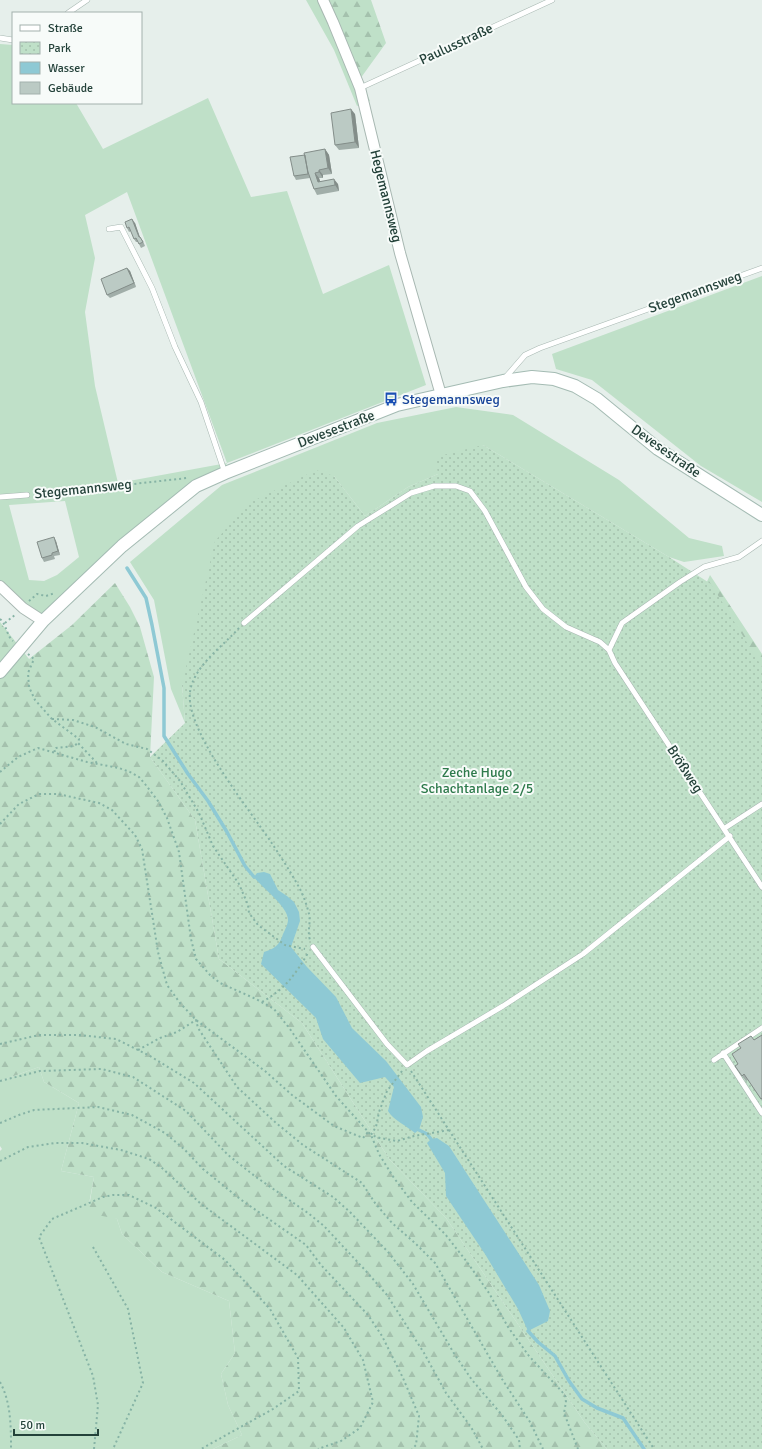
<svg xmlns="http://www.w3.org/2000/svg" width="762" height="1449" font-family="Signika,sans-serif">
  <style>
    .grass { fill: #bfe0c8; fill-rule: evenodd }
    .forest { fill: url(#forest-firs) }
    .park { fill: url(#park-dots) }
    .water { fill: #8ec9d4 }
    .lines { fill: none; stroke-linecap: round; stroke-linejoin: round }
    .stream { stroke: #8ec9d4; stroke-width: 3.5 }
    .lane-casing { stroke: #a8b8b2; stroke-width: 6 }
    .street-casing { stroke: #a8b8b2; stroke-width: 12 }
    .secondary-casing { stroke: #a4bbb3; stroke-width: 14 }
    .path { stroke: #86b3a5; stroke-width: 2; stroke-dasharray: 2 3; stroke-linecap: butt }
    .lane { stroke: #fff; stroke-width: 5 }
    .street { stroke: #fff; stroke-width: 10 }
    .secondary { stroke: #fff; stroke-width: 12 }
    .wall { fill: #a1aea9 }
    .shaded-wall { fill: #838d89 }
    .building { fill: #bbcac4; stroke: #838d89 }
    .labels { text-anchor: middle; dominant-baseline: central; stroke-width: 4; stroke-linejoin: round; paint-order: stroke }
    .street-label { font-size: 14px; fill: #24423a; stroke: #f7fbf9 }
    .transit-label { font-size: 14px; fill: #164399; stroke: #f7fbf9; text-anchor: start }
    .park-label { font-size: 14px; fill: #2d7a4b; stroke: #f7fbf9 }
  </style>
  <defs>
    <pattern id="forest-firs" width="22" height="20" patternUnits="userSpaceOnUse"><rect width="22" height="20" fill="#bfe0c8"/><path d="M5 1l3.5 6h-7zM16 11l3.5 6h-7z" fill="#a4c1ad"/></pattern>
    <pattern id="park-dots" width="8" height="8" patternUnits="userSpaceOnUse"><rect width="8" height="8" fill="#bfe0c8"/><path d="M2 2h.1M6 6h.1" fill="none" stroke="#a4c1ad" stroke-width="1.8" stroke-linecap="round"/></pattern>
  </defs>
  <rect width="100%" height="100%" fill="#e6efeb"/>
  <path class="grass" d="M306,0H326L370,101L357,106L334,50Z
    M0,44L13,45V103H76L103,149L208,98L251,197L287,191L323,294L389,265L426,385L227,463L224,469L171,506L43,621L0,586ZM127,192L227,463L118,483L95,386L85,312L95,258L85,215ZM65,501L79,557L57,575L44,581L29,580L9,505Z
    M762,276V502L701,466L592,380L556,369L552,354Z
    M456,407L513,415L619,480L689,538L722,546L724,556L684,562L669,557L483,445L438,474L408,487L365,516L334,476L182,685L185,723L171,689L154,600L130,562L222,485L377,423Z
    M39,1067L44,1082L79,1103L61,1171L94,1177L89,1204L117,1219L122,1234L162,1272L229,1301L235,1353L221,1374L228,1405L242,1435L213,1449H0V1151L2,1149L0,1146V1081Z"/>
  <path class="forest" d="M326,0H371L386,43L360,79Z
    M710,575L762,654V667L699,599Z
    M115,583L130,607L140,627L154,677L150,757L195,820L219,959L302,1023L390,1160L446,1218L585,1423L607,1449H213L242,1435L228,1405L221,1374L235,1353L229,1301L162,1272L122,1234L117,1219L88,1213L94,1177L61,1171L79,1103L44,1082L39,1067L0,1081V622L29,659L72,625Z"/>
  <path class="park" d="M483,445L669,557L711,584L762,667V1449H607L585,1423L446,1218L390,1160L302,1023L219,959L195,820L150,757L185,723L182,685L215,541L249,503L316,470L334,476L365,516L408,487L438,474L435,457Z"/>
  <path class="water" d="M264,872L270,874L278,890L287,896L294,902L299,912L300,921L291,947L307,967L336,997L352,1028L386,1061L421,1107L423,1117L419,1130L415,1133C407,1126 393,1120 388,1111L394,1087L385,1077L360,1083L323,1039L316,1018L261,964L264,952C274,949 280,945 283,934C285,930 288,924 288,920C288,906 262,888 254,877L257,873Z
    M437,1138L449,1146L539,1285L550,1311L548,1321L528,1331L518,1309L485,1254L446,1196L445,1173L427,1143L431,1139Z"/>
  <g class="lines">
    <path class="stream" d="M127,568L146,598L152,625L164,688V736L188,774L208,801L227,832L245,866L254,877
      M419,1130L427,1134L431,1139
      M528,1331L538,1342L555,1356L569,1381L582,1399L597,1408L623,1418L644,1449"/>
    <g class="lane-casing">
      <path id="lane" d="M68,13L87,0
        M0,38L13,40
        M360,88L552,0
        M109,229L121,227L152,288L175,347L201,402L225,473
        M505,378L525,355L540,348L762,268
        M0,497L27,495
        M244,623L358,526L411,493L434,486H456L470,491L485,511L526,587L543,609L566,627L600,642L609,650L615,663L762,887
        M609,650L622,623L680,582L704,567L739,557L762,541
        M725,828L762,804
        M313,947L387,1044L407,1065L427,1051L503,1006L583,954L730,836
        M723,1053L762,1113
        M714,1060L762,1028"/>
    </g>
    <g class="street-casing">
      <path id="street" d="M323,0L333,22L360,88L400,253L441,395
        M0,586L23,608L43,621"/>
    </g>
    <g class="secondary-casing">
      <path id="secondary" d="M0,672L43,621L122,546L196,486L225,473L397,405L503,381L532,377L554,379L575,386L597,399L658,449L762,515"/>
    </g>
    <path class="path" d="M35,495L187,478
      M29,601L37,594L46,596L55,593
      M0,619C7,625 6,635 13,641
      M5,623L16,614
      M239,628C223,646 193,667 190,692C185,730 249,809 271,842C281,857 292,874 301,891C304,897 307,906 309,914C311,923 307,931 310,940
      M28,654L34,659L28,673L29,687L35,700L52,719L79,739L78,743L97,763
      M52,719L73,720L95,727L126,744L147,749L163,761L180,781L199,813L213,846L239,884L248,905L249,913L258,925L285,945L305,949
      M55,752L54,749L56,748L74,746L78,743
      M0,772L18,757L38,748L87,762L119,768L130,772L139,777L145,784L158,801L167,818L179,852L191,939L196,959L210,975L220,983L256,999L274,1009L290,1029L336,1096L371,1135L379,1154L394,1178L412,1202L445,1234L467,1262L489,1293L508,1327L529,1356L565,1395L566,1402L564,1413L578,1449
      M0,824L19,804L39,794H58L99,803L112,810L135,835L142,849L158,952L167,985L180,1003L196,1020L265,1071L292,1095L334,1126L363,1138L368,1132
      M262,1002C285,989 295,975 308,953
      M0,1044L39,1035H79L116,1039L150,1056L194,1083L284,1166L333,1197L350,1212L388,1252L413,1284L455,1355L472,1380L502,1415L519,1440L520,1449
      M138,1050L160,1038L177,1032L196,1020L198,1028L237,1087L275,1122L303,1145L362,1183L375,1203L392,1223L415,1243L435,1263L502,1379L530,1422L543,1449
      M402,1071L387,1091L379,1112L376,1127L371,1135L380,1138L397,1141L414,1136L449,1130
      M411,1071L654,1449
      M0,1081L40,1071L102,1069L133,1077L186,1111L228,1155L256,1177L308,1213L324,1226L365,1270L387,1295L424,1353L446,1393L471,1427L483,1449
      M0,1123L19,1115L34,1110L98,1107L132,1115L165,1133L184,1149L203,1169L240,1199L306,1245L321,1265L368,1315L382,1336L403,1378L419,1416L416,1445L412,1449
      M0,1161L28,1147L55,1143H82L121,1150L149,1159L161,1167L201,1204L297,1275L344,1328L363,1360L373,1402L360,1428L341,1441L318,1449
      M93,1247L128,1309L143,1383L113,1449
      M0,1382C11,1402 11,1427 11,1449
      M94,1449L98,1405L93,1376L39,1237L52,1219L103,1197L113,1195H129L156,1208L225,1260L270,1309L298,1358L299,1391L273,1409L201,1449"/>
    <use href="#lane" class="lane"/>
    <use href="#street" class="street"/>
    <use href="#secondary" class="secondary"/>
  </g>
  <path class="wall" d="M355,114L359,148L339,150L335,145Z
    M325,149L329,155L332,174L323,175V178H319L320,181L338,184L339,191L317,195L314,189L310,178L296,180L294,176L305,155Z
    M135,223L140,237L143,241L145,246L141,248L138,242H136L134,239L131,231L129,232L127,228Z
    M127,268L130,271L136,287L110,298L107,295Z
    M56,541L60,555L54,556L55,559L44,562L42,558Z
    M762,1035V1101L748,1080L746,1081L742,1076L738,1064L754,1040Z"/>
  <path class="shaded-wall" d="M351,109L355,114L359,148L355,142Z
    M325,149L329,155L332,174L328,168Z
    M319,170L323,175V178L319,172Z
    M315,173L319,178L322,187L318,182Z
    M334,179L338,184L339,191L335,185Z
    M132,219L135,223L141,241L139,237Z
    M127,268L130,271L136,287L134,283Z
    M54,537L56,541L60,555L58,551Z"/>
  <path class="building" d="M351,109L355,142L335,145L331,113Z
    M325,149L328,168L319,170V172L315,173L318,182L334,179L335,185L314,189L308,172L304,153Z
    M305,155L308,174L294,176L290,157Z
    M132,219L139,237H140L143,242L139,244L136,238L134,239L129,227L127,228L125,222Z
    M127,268L134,283L107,295L101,279Z
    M54,537L58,551L52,553V555L42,558L37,542Z
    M762,1035V1098L761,1099L744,1074L742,1076L735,1066L738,1064L732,1054L741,1048L738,1044L751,1036L754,1040Z"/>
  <defs>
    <g id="bus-bare" transform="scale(1.08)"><path d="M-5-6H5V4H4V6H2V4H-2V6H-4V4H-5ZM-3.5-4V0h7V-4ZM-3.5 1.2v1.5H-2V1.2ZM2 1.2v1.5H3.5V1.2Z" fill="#1a4fb4" stroke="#f7fbf9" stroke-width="2.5" paint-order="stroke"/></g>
  </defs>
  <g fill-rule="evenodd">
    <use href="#bus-bare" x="391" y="399"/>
  </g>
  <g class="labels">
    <g class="street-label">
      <text transform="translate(456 44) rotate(-25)">Paulusstraße</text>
      <text transform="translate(386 196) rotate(76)">Hegemannsweg</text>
      <text transform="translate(695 292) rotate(-20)">Stegemannsweg</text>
      <text transform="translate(336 429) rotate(-21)">Devesestraße</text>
      <text transform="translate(666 451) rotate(35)">Devesestraße</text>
      <text transform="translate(83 489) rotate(-6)">Stegemannsweg</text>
      <text transform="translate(685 769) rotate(57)">Brößweg</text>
    </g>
    <g class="transit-label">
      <text x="402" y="399">Stegemannsweg</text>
    </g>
    <g class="park-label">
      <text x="477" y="772">Zeche Hugo<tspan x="477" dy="16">Schachtanlage 2/5</tspan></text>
    </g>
  </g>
  <rect x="12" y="12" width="130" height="92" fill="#f7fbf9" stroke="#a3b1ad"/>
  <rect x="20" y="25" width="20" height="6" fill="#ffffff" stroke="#a3b1ad"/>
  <text x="48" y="32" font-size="12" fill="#24423a">Straße</text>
  <rect x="20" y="42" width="20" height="12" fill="url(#park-dots)" stroke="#a3b1ad"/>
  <text x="48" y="52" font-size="12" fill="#24423a">Park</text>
  <rect x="20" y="62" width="20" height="12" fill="#8ec9d4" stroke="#a3b1ad"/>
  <text x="48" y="72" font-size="12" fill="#24423a">Wasser</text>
  <rect x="20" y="82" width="20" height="12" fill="#bbcac4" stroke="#a3b1ad"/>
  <text x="48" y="92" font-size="12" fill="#24423a">Gebäude</text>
  <path d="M14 1429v6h84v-6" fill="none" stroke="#24423a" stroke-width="2"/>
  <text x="20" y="1429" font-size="12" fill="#24423a" stroke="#f7fbf9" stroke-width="3" paint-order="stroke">50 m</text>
</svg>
